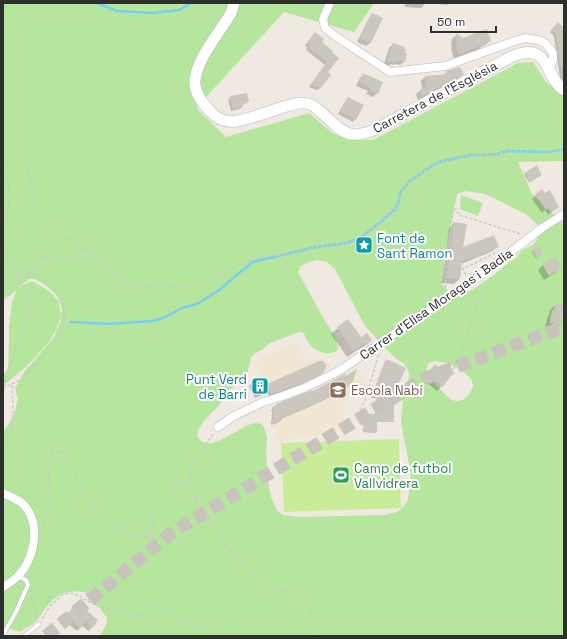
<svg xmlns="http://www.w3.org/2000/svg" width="567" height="639" font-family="'Space Grotesk',sans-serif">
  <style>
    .education { fill: #f0e6d1 }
    .green { fill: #b6e59e; fill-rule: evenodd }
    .pitch { fill: #c9ec9a }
    .shadow { fill: #0003 }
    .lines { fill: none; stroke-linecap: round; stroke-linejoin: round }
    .stream { stroke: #75cff0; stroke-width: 2.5 }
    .building { fill: #cbc7bf }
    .trunk-tunnel { stroke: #c8c4bd; stroke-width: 13; stroke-dasharray: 13 6; stroke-linecap: butt }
    .service-casing { stroke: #b4b7c1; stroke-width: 5 }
    .minor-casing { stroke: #b4b7c1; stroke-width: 9 }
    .secondary-casing { stroke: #b4b7c1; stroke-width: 12 }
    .path { stroke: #c9c9c9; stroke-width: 1.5; stroke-dasharray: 3 2; stroke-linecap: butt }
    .service { stroke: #fff; stroke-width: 4 }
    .minor { stroke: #fff; stroke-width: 8 }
    .secondary { stroke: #fff; stroke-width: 11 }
    .labels { text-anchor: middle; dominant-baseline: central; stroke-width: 4; stroke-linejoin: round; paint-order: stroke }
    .street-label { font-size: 13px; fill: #2e2e2e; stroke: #fff }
    .culture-label { font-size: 13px; fill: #0d838f; stroke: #fff; text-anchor: start }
    .education-label { font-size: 13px; fill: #785e54; stroke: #fff; text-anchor: start }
    .leisure-label { font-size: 13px; fill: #27864d; stroke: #fff; text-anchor: start }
  </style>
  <rect width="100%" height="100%" fill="#efe9e1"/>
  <path class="education" d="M295,341L305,362L320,357L326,359L330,368L301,382L306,393L330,382L355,367L367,384L362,398L345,396L343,408L346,430L278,442L272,424L273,409L272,407L303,394L298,384L271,395L256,360Z"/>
  <path class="green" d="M3,3H374L354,32L284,12L196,108L226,137L309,113L332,133L349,140H373L518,63L533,62L546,82L564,94V161L518,162L532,194L564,224V636H100L106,625L107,618L99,607L89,601L85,592C71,590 59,592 49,604C43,610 40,618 34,623C30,627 24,627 21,632L8,628L3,629V432C9,425 19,407 17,397C17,394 16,391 15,388L25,371L54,337L60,322L62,310L58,297L48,287L40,282L34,279H30L19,286L18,287L32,281L49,291L58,300L61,315L56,330L48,343L27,366L10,380L3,387V376L8,368L9,342V326L12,302L17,289L11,295L7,297L3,301ZM466,191L480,193L490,196L527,215L535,222L539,227V234L535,243L533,245L524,249L521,251L517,257L507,264L494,275L473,289L458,296L454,297L442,285L444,268V257L457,195L459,193ZM317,260L327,262L335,269L365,326L390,353L397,359L404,364L407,368L409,372V377L404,391L401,420L403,434L406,448L411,474L408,500L402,508L397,512L384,515L298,517L284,515L278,512L271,497L269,487L266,452L267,437L264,427L261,424C257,423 254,423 251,424C239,427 213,451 201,441C188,431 215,411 220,404C222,401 223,399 225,396C227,393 229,391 231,389C237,382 241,376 248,371L251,357L254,354L263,349L270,343L299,332L304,333C305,336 306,339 308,342C314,352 328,356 337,351L338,346L335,337L325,321L298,272L300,267C305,263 311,261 317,260ZM435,361L449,363L465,373L472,380L473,387C471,392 469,395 464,399C454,405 447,396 441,390C436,385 429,379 427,372C426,369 427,366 429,363Z
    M461,195L483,203L478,216L460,209Z"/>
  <path class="pitch" d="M399,439L401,508L284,512L281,443Z"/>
  <path class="shadow" d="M405,3H425L424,5L421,8L405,7Z
    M436,3H449L448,5L438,4Z
    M372,14L382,19L370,43L366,46L357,42L369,18Z
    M558,24L564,29V84L559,78H560L554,36L550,32Z
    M457,34L462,39L490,41L485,45L481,47L478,50L454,59L451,49L452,48L451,45L452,39Z
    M312,36L320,43L330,53L326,72L320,88L317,90L309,87L325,65L306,50L307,47L305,46Z
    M393,44L404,53L406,54L404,62L400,65L396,64L394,65L391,64L389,66L384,64L389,48Z
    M447,72L463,74L459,78L418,100L416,94L422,89L421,81L425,77L443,76Z
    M363,74L377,93L373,97L366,94L368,91L356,86L360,78Z
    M231,97L248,102L245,104L242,105V107L240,109L231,111L228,100Z
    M348,98L362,106L355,119L353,122L338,114L346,100Z
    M525,174L540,175L529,182L524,175Z
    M536,195L558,207L548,215L545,210L542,213L532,199Z
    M454,223L462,249L498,246L493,251L461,264L459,279L454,284L442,283L449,228Z
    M538,247L541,253L536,258L532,252Z
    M543,265L560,268L555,273L544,280L538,270Z
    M555,305L564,307L563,313L562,314L560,324L555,329L545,327L548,316L549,314L550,310Z
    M338,328L360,339L371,340L360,350L359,349L347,357L331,334Z
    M385,361L393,393L394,422H376V432L375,433L363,432V416L375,415L376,398H371Z
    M319,362L323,372L320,375L298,386L269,396L266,390L260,396L255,398L249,386L254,381L259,378L264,389L267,385Z
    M430,371L442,386L437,391L426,382L427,381L424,378Z
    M352,381L344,390L316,404L281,419V420L279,422L271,425L272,412L271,410L273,408L308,395Z
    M74,607L92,627L89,631L82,626L77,631L63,620Z"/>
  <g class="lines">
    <path class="stream" d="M97,3L117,11L153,13L179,10L191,3
      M71,322L108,324L152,321L163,318L182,308L197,304L218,291L239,273L253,262L316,247L347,243L360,238L382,221L395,209L398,204L400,193L411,180L433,165L439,162L469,155H480L497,154L507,151L549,152L564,149"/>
  </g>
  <path class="building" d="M372,13L383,18L371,43L360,38Z
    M558,22L564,28V65L560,66L556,34L551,30Z
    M487,29L491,41L484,43V45L459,54L456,44L457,43L456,40V33L463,38Z
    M315,32L324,39L322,42L333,51L332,52L339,58L328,72L331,75L321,88L317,87H316L311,84L327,62L308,47L309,44L307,43Z
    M393,43L405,47L404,49H406L405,53L407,54L405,62L399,60L398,62L395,61L394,63L387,61Z
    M460,67L464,74L421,97L420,89L426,87L425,76L447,74L446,71Z
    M363,73L383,82L378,94L369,90L370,88L359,82Z
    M247,93L249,102L242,104L243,107L233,109L230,96Z
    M348,97L364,105L356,120L340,111Z
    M537,165L542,175L530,182L524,173Z
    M542,189L545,193L550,190L559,207L552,212L549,207L546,210L535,194Z
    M454,222L467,224L463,247L494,235L499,247L462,262L460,279L447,278Z
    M539,246L542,251V254L537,258L532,250Z
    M555,257L562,268L549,276L542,264Z
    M555,304L564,306V313H563L561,325L550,323L552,310H554Z
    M348,319L361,337L367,333L372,340L367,345L365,343L353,351L337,327Z
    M386,359L406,368L394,393V422H377V432H363V414H376V397H371Z
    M319,361H323L326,365V368L323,373L301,384L271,394L267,384Z
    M435,364L438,367L439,366L451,376L443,387L431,376V375L428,373Z
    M357,369L353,381L347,387L320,402L281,418L282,420L272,424L273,409L272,407L276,405V404L312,390L311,392L345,374L346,376Z
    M260,377L266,391L260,394L254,380Z
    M77,602L98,620L93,628L86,622L81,628L66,616Z"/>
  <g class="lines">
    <path class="trunk-tunnel" d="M46,636L170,534L426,378L564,327"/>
    <g class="service-casing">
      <path id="service" d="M3,635L16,612L28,585L26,580L18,576
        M24,636L39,624"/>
    </g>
    <g class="minor-casing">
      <path id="minor" d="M330,3L323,19L325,28L335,36L390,72L445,66L512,42L525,38L538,40L545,43L553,53V60L549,71
        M304,388L331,375L342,369L478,277L542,228L564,214
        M218,427L232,417L263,402L280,397L301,389
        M3,493C9,496 16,499 22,503C42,522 35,558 18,576C14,580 8,584 3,587"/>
    </g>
    <g class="secondary-casing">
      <path id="secondary" d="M234,3L231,13L228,18C217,36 193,64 195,85C196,95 203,104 210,111C217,119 226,123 237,121C252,118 266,113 280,108C288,106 296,102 304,103C311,103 317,108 322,113C341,130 347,141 374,130L513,56C551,41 544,78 564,90"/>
    </g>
    <path class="path" d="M3,167C10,161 16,152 25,160L30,177L34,196L37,204L41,211L62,236L73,241L92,253L100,261L121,279L137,286L159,288L193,285L206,281L233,267L259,257L290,254L316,247L347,243L360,238L382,221L395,209L398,204L400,193L411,180L433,165L439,162L469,155H480L497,154L507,151L549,152L564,149
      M3,176L9,187V209L3,225
      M3,245L4,250L17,274L21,272L46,282L62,299L65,315L60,334L41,358L21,380L3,388
      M28,274L41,257L64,262L83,249
      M466,275L463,269L495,253
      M445,288L453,209H456L459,215L521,234
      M452,374L469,329L474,315L476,304L487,287L491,277
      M3,387L31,302L17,274
      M360,410L365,400L379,354
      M213,434L190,467V485L197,502L229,550L266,584L296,595L308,608L320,633L324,636
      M3,446L12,430L13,407L12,384
      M42,533L43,531V522L52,496L48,482L52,450L64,453L73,467L80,486L96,516L122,529L138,536L153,537L154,529L151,511L156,504L163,499L177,484L190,485
      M31,595L37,619
      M42,619L50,606L62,595L69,593L75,594L97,606L125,612L136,616L146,612L157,605L162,604L181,619L194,623L215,636
      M224,636L229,634L246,636"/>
    <use href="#service" class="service"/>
    <use href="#minor" class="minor"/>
    <use href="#secondary" class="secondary"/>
  </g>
  <defs>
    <g id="sight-square" transform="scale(0.9)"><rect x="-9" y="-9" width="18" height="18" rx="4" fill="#0f9aa8" stroke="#fff"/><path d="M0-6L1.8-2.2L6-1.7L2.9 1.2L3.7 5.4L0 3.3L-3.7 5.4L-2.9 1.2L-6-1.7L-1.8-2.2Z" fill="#fff"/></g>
    <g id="building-square" transform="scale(0.9)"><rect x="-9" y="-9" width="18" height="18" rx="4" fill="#0f9aa8" stroke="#fff"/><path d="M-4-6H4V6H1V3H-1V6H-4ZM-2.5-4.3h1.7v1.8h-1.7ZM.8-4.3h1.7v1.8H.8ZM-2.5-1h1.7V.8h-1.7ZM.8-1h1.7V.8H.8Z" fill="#fff"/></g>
    <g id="school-square" transform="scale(0.9)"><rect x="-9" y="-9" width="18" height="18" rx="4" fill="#8d6e63" stroke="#fff"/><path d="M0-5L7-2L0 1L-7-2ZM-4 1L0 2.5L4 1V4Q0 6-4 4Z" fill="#fff"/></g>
    <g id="stadium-square" transform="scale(0.9)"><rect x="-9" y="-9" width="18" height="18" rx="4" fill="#2e9e5b" stroke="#fff"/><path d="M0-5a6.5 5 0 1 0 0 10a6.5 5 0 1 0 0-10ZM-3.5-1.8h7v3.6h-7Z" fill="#fff"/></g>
  </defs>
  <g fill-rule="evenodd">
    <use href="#sight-square" x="364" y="245"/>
    <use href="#building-square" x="260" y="386"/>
    <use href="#school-square" x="338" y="390"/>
    <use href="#stadium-square" x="341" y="475"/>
  </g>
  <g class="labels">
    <g class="street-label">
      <text transform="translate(435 97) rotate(-28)">Carretera de l'Església</text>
      <text transform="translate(436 304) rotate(-35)">Carrer d'Elisa Moragas i Badia</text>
    </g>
    <g class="culture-label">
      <text x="377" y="238">Font de<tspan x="377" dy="15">Sant Ramon</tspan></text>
      <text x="247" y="379" text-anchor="end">Punt Verd<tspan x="247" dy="15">de Barri</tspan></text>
    </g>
    <g class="education-label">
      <text x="351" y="390">Escola Nabí</text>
    </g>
    <g class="leisure-label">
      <text x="354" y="468">Camp de futbol<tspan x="354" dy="15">Vallvidrera</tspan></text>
    </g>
  </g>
  <rect width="567" height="639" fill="none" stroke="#2e2e2e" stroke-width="8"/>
  <path d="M431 26v6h65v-6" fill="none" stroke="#2e2e2e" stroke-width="2"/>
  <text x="437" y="26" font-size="12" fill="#2e2e2e" stroke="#ffffff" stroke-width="3" paint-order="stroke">50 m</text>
</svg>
